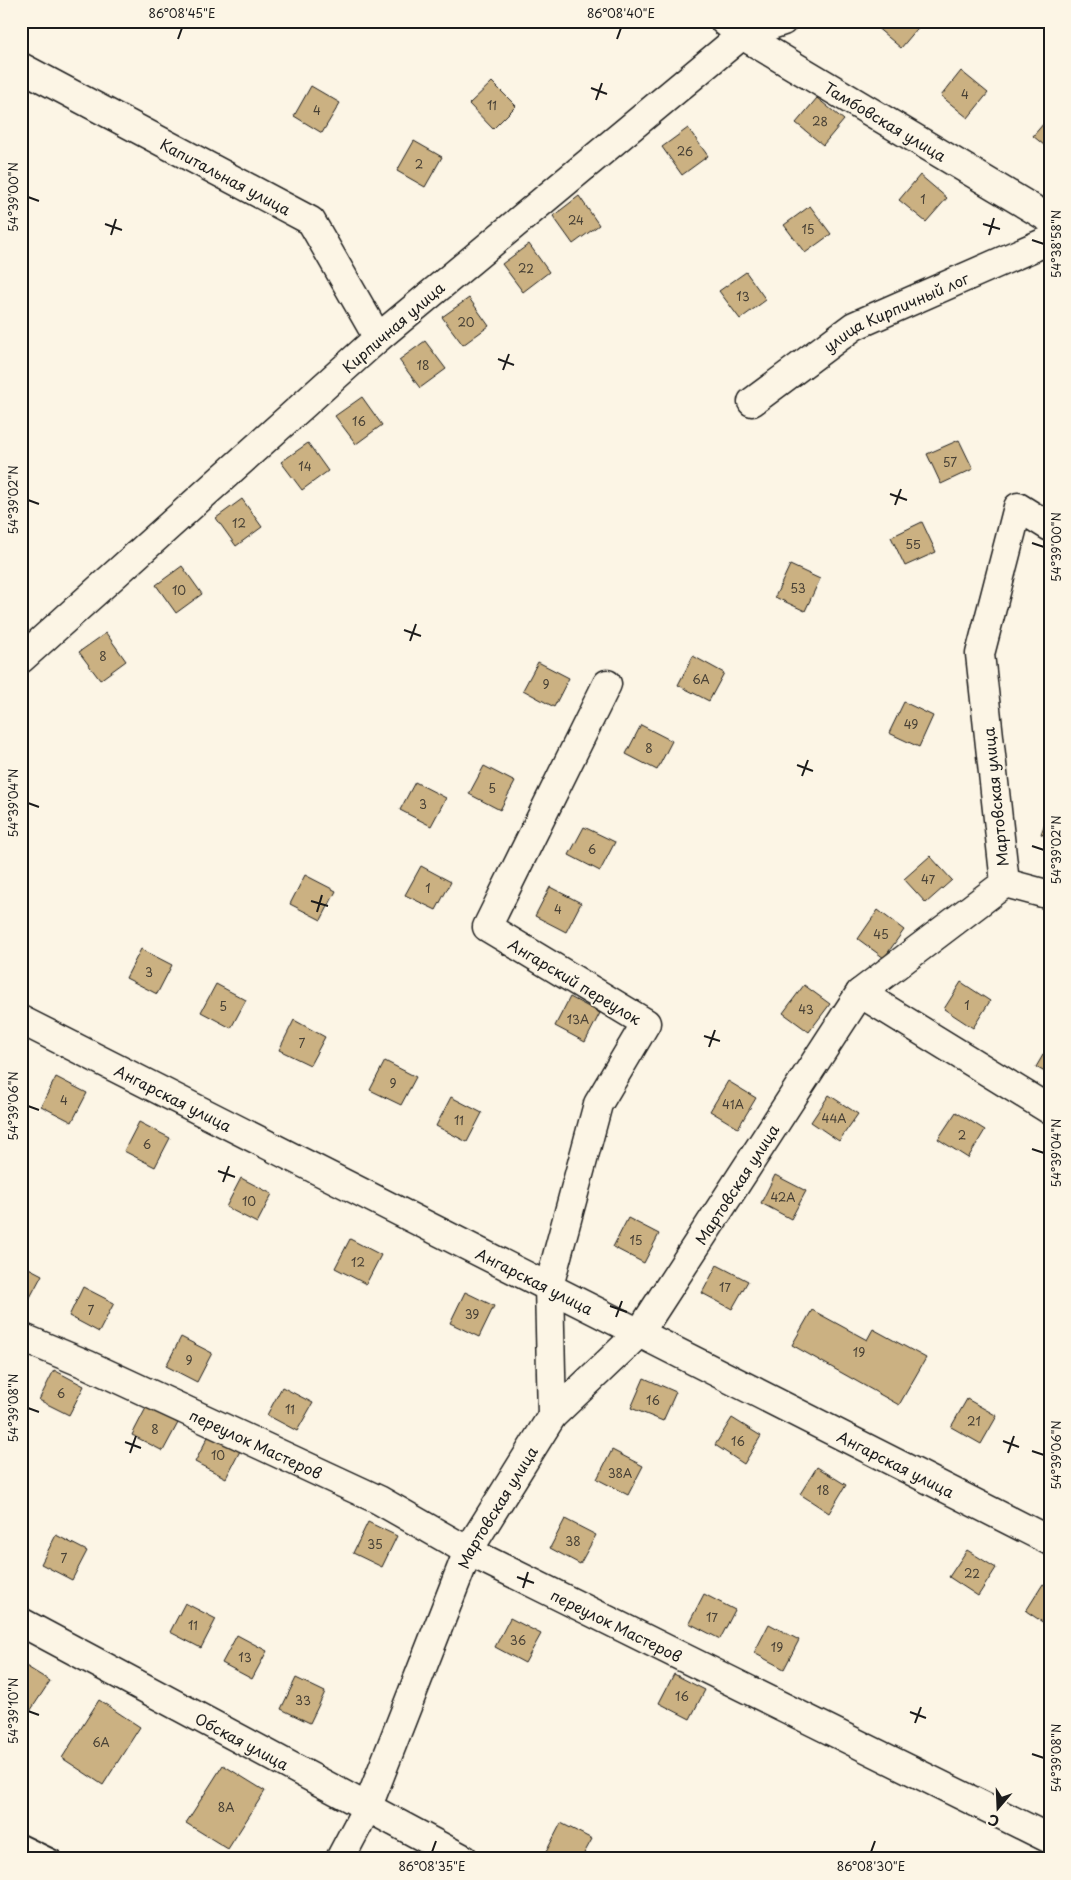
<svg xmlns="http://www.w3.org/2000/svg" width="1071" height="1880" font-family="'Playpen Sans',sans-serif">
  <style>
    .building { fill: #cbb182; stroke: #1c1c1c }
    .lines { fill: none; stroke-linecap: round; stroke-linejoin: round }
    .service-casing { stroke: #1c1c1c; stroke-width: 20 }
    .minor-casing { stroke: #1c1c1c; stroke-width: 31 }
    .tertiary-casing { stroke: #1c1c1c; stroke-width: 31 }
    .service { stroke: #fcf5e5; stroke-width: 16 }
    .minor { stroke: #fcf5e5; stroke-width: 28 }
    .tertiary { stroke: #fcf5e5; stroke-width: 28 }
    .ticks { fill: none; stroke: #1c1c1c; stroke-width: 2 }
    .labels { text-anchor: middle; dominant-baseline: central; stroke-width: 4; stroke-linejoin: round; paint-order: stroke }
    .number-label { font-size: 12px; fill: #484136 }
    .street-label { font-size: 15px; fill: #1c1c1c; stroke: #fcf5e5 }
    .neatline { fill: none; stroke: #1c1c1c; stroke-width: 2 }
    .ticks-label { font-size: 12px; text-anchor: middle; fill: #1c1c1c }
  </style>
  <rect width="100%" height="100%" fill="#fcf5e5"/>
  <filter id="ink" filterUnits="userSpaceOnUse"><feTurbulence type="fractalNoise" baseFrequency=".02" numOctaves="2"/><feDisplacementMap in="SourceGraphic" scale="10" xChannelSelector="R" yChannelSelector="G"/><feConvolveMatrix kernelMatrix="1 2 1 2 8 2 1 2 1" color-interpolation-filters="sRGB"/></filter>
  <g filter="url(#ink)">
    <path class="building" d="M878,21H920L922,23L901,48L875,26Z
      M961,71L988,93L968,118L941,96Z
      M492,82L516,106L493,129L469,104Z
      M311,86L340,103L322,133L294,116Z
      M817,98L844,120L823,145L796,123Z
      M1050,116V150L1033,136Z
      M688,128L708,156L682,175L662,147Z
      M414,141L442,157L425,187L397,171Z
      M920,175L947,198L926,222L899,200Z
      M579,196L599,225L573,244L553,216Z
      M810,206L831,234L805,253L784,225Z
      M529,244L549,272L523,292L502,264Z
      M746,272L766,300L740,319L719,291Z
      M469,298L489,326L463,345L442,317Z
      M425,341L446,369L420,388L399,360Z
      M362,397L382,425L356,444L335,416Z
      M959,440L973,469L941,484L927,454Z
      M308,443L328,471L302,490L281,462Z
      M242,499L262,527L236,546L216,518Z
      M922,522L936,552L905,566L891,537Z
      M790,565L820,579L805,611L775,597Z
      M182,566L202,594L176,613L156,585Z
      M106,633L126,661L100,680L79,652Z
      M693,656L724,673L709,701L678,685Z
      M538,662L569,678L554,707L523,690Z
      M904,702L933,716L919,747L889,733Z
      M641,725L672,741L657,770L626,754Z
      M484,766L515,782L500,810L469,794Z
      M415,782L446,798L431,826L400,810Z
      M1050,809V838L1041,834Z
      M584,827L615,842L600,871L569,855Z
      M930,856L952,880L926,903L904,879Z
      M421,866L451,882L436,910L405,895Z
      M305,875L336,891L321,920L290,904Z
      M550,887L581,903L566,932L535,916Z
      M878,910L904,930L884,958L858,939Z
      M141,949L172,965L157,994L126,978Z
      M961,982L990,1001L973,1028L944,1009Z
      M216,984L246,1000L231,1028L201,1012Z
      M804,985L830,1004L809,1032L783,1013Z
      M570,997L600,1013L585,1042L555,1026Z
      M294,1020L325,1037L310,1065L279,1050Z
      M1050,1043V1075L1036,1067Z
      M385,1061L416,1077L401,1105L370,1090Z
      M56,1077L87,1093L72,1122L41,1106Z
      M728,1081L756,1098L738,1128L710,1111Z
      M829,1095L858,1114L839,1141L811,1122Z
      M451,1097L482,1113L467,1142L436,1126Z
      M956,1112L985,1130L968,1158L938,1139Z
      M139,1122L170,1138L155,1167L124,1151Z
      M775,1175L806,1191L791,1219L761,1203Z
      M241,1178L272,1194L257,1223L226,1207Z
      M628,1218L659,1234L644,1263L613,1247Z
      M350,1239L381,1255L366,1284L335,1268Z
      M21,1264L42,1275L27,1303L21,1300Z
      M717,1265L748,1281L732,1309L702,1293Z
      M83,1287L114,1303L99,1332L69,1316Z
      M465,1292L494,1306L479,1337L450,1323Z
      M812,1310L867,1340L873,1329L926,1358L899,1405L792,1345Z
      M181,1337L212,1353L197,1382L166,1366Z
      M54,1370L84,1386L69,1415L39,1400Z
      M644,1378L676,1392L663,1421L631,1408Z
      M282,1387L313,1403L297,1431L267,1415Z
      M967,1399L997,1416L981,1444L951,1427Z
      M147,1406L178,1423L163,1451L132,1435Z
      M732,1418L761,1436L744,1464L715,1445Z
      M210,1433L241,1449L226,1478L195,1462Z
      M612,1450L643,1466L628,1495L597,1479Z
      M817,1467L846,1485L829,1513L800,1494Z
      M565,1519L596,1535L580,1564L550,1548Z
      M368,1522L397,1536L382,1567L353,1553Z
      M56,1535L87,1551L72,1580L41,1564Z
      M967,1550L996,1568L978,1596L949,1577Z
      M1043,1584L1050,1588V1627L1026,1611Z
      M704,1594L735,1610L720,1639L689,1623Z
      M185,1603L216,1619L201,1648L170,1632Z
      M510,1618L541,1634L525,1663L495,1647Z
      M769,1624L799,1640L784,1669L754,1653Z
      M237,1635L267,1651L252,1679L222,1663Z
      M21,1663L50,1681L21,1725Z
      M674,1674L705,1690L690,1719L659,1703Z
      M296,1678L325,1692L310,1723L281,1709Z
      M99,1700L140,1727L103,1785L62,1758Z
      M223,1765L265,1791L228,1849L186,1823Z
      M561,1823L592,1839L581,1859H559L546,1852Z"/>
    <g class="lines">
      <g class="service-casing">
        <path id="service" d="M21,1843L54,1859"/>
      </g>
      <g class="minor-casing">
        <g id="minor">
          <path id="s1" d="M724,21L742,35L1050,219"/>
          <path d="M378,338L742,35L783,21"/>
          <path id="s2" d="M752,402L854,326L1050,240"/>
          <path d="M1005,883L1050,895"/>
          <path d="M860,993L1050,1110"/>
          <path id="s3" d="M21,1020L1050,1541"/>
          <path id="s4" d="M21,1337L88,1365L379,1500L468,1551L1050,1839"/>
          <path d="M552,1416L549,1286L598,1104L646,1023L487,927L607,684"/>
          <path id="s5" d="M21,1622L464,1859"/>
          <path id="s6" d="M340,1859L368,1806L468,1551L552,1416L640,1332L860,993L1005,883L980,654L1018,507L1050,527"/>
        </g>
      </g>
      <g class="tertiary-casing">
        <g id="tertiary">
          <path id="s7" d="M21,67L311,221L378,338L21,659"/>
        </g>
      </g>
      <use href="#service" class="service"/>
      <use href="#minor" class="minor"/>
      <use href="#tertiary" class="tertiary"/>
    </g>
  </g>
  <path class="ticks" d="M178,39L182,28M617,39L621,28M591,88L607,94M596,100L602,83M28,197L39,201M105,224L122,230M983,224L1000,229M111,235L116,219M989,235L994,218M1032,240L1044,244M498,359L514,365M503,370L509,354M890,494L907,500M28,500L39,504M895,505L901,489M1032,543L1044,547M404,630L421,636M410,641L416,624M797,765L813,771M802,776L808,760M28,803L39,807M1032,846L1044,850M311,901L328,906M317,912L322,895M704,1036L720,1041M709,1047L715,1030M28,1106L39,1110M1032,1149L1044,1153M218,1171L235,1177M223,1182L229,1166M610,1306L627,1312M616,1317L622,1301M28,1408L39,1412M1003,1441L1019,1447M125,1442L141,1448M1032,1451L1044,1455M130,1453L136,1436M1008,1453L1014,1436M517,1577L534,1583M523,1588L528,1572M28,1711L39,1715M910,1712L926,1718M915,1723L921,1707M1032,1754L1044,1758M432,1852L436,1841M871,1852L875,1841"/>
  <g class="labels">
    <g class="number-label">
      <text x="965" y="94">4</text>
      <text x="492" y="105">11</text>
      <text x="317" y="110">4</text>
      <text x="820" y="121">28</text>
      <text x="685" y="151">26</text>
      <text x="419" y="164">2</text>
      <text x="923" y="199">1</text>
      <text x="576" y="220">24</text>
      <text x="808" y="229">15</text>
      <text x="526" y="268">22</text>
      <text x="743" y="296">13</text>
      <text x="466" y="322">20</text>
      <text x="423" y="365">18</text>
      <text x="359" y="421">16</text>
      <text x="950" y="462">57</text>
      <text x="305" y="466">14</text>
      <text x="239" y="523">12</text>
      <text x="913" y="544">55</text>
      <text x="798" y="588">53</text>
      <text x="179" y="590">10</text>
      <text x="103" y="656">8</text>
      <text x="701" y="679">6А</text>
      <text x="546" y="684">9</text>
      <text x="911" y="724">49</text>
      <text x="649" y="748">8</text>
      <text x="492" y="788">5</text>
      <text x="423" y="804">3</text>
      <text x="592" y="849">6</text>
      <text x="928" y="879">47</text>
      <text x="428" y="888">1</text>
      <text x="558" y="909">4</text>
      <text x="881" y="934">45</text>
      <text x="149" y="972">3</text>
      <text x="967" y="1005">1</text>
      <text x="223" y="1006">5</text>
      <text x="806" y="1009">43</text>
      <text x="578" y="1019">13А</text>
      <text x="302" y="1043">7</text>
      <text x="393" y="1083">9</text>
      <text x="64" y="1100">4</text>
      <text x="733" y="1104">41А</text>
      <text x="834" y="1118">44А</text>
      <text x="459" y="1120">11</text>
      <text x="962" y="1135">2</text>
      <text x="147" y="1144">6</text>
      <text x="783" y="1197">42А</text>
      <text x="249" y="1201">10</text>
      <text x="636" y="1240">15</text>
      <text x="358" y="1262">12</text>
      <text x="725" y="1287">17</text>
      <text x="91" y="1310">7</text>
      <text x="472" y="1314">39</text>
      <text x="859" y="1352">19</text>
      <text x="189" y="1360">9</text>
      <text x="61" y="1393">6</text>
      <text x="653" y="1400">16</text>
      <text x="290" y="1409">11</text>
      <text x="974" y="1421">21</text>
      <text x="155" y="1429">8</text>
      <text x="738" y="1441">16</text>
      <text x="218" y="1455">10</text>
      <text x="620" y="1473">38А</text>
      <text x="823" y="1490">18</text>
      <text x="573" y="1541">38</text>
      <text x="375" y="1544">35</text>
      <text x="64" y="1558">7</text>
      <text x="972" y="1573">22</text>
      <text x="712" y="1617">17</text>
      <text x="193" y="1625">11</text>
      <text x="518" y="1640">36</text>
      <text x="777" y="1647">19</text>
      <text x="245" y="1657">13</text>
      <text x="682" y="1696">16</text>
      <text x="303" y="1700">33</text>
      <text x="101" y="1742">6А</text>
      <text x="226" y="1807">8А</text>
    </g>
    <g class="street-label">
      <text stroke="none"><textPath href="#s1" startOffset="190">Тамбовская улица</textPath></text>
      <text stroke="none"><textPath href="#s7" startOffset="232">Капитальная улица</textPath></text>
      <text stroke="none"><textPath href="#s2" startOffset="171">улица Кирпичный лог</textPath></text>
      <text transform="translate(393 327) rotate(-41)">Кирпичная улица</text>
      <text transform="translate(995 797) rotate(-96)">Мартовская улица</text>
      <text transform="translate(575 981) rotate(31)">Ангарский переулок</text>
      <text stroke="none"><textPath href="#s3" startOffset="171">Ангарская улица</textPath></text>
      <text stroke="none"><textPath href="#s6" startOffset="791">Мартовская улица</textPath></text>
      <text stroke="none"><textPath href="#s3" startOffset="576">Ангарская улица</textPath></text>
      <text stroke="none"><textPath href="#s4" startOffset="258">переулок Мастеров</textPath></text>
      <text stroke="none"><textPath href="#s3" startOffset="981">Ангарская улица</textPath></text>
      <text stroke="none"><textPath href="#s6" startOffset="386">Мартовская улица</textPath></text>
      <text stroke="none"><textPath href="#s4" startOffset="662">переулок Мастеров</textPath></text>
      <text stroke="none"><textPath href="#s5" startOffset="251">Обская улица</textPath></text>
    </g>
  </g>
  <rect width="1071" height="1880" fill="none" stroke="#fcf5e5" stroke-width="55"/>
  <g transform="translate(998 1808) rotate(199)" stroke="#fcf5e5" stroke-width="4" paint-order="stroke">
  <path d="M0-4L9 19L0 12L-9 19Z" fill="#1c1c1c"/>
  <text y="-8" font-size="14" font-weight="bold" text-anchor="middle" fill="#1c1c1c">С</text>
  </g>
  <rect x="28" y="28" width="1016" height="1824" class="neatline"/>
  <g class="ticks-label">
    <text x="182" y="18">86°08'45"E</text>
    <text x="621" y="18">86°08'40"E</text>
    <text transform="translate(14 197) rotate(-90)" y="4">54°39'00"N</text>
    <text transform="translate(1057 244) rotate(-90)" y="4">54°38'58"N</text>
    <text transform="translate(14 500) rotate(-90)" y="4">54°39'02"N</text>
    <text transform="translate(1057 547) rotate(-90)" y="4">54°39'00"N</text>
    <text transform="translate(14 803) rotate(-90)" y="4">54°39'04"N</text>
    <text transform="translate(1057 850) rotate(-90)" y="4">54°39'02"N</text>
    <text transform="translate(14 1106) rotate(-90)" y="4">54°39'06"N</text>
    <text transform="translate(1057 1153) rotate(-90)" y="4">54°39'04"N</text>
    <text transform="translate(14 1408) rotate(-90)" y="4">54°39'08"N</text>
    <text transform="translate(1057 1455) rotate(-90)" y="4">54°39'06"N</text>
    <text transform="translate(14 1711) rotate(-90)" y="4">54°39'10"N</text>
    <text transform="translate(1057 1758) rotate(-90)" y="4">54°39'08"N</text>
    <text x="432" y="1871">86°08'35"E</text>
    <text x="871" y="1871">86°08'30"E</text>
  </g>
</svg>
